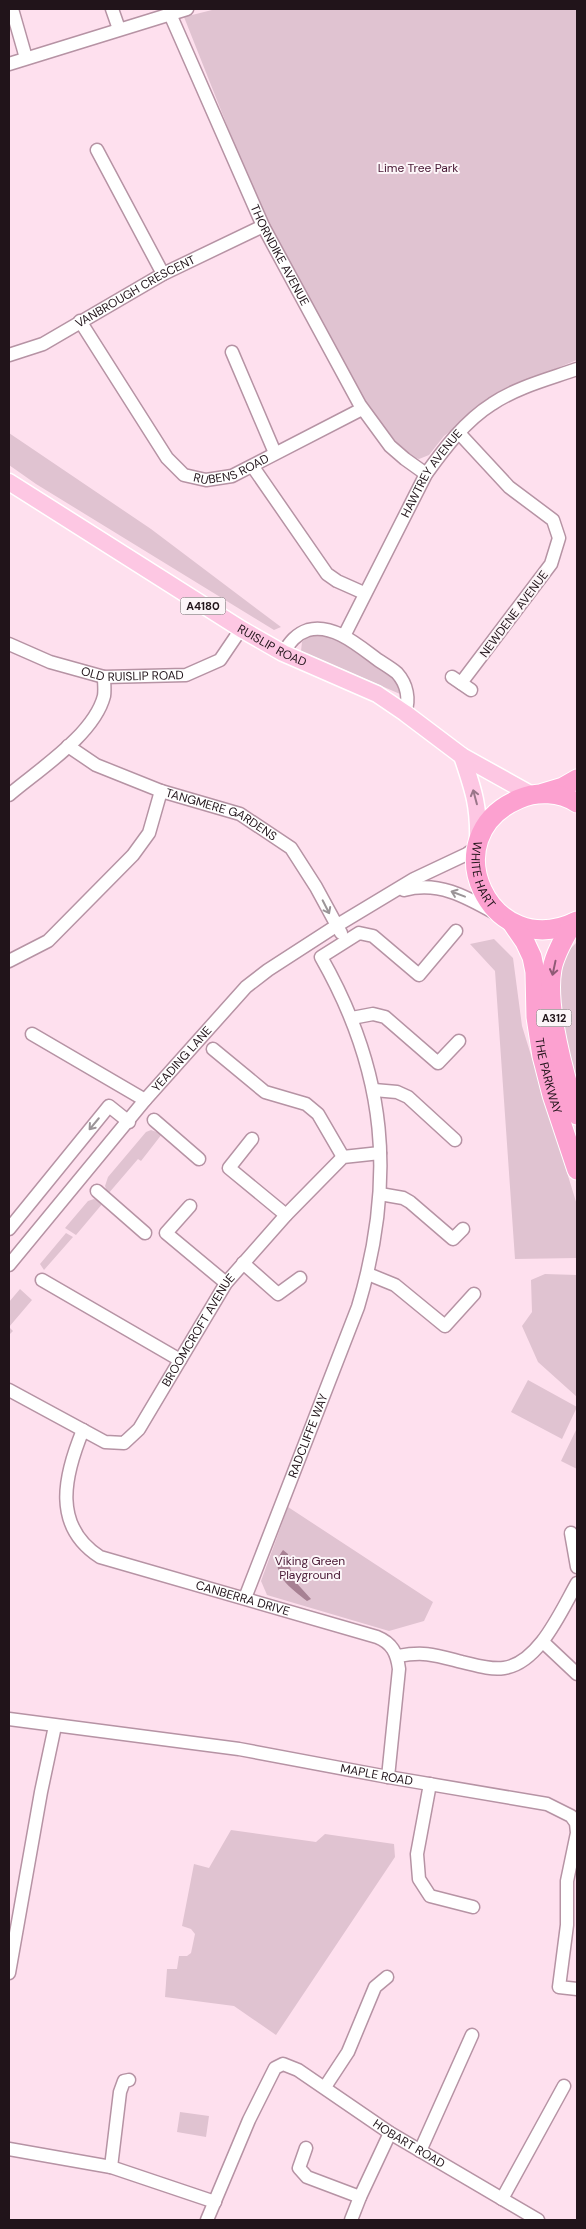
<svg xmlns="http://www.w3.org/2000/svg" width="586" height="2229" font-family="'DM Sans',sans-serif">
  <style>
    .green { fill: #e0c3d1 }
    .water { fill: #a78193 }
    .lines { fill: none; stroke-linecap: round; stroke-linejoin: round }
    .minor-casing { stroke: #b693a4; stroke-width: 15 }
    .major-casing { stroke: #fff; stroke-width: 19 }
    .highway-casing { stroke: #fff; stroke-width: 21 }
    .minor { stroke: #fff; stroke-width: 12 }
    .major { stroke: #fdc7e3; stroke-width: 16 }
    .highway { stroke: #fca1d0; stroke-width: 19 }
    .oneway { stroke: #9a7689 }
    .oneway2 { stroke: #9b9598 }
    .oneway3 { stroke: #8e5a75 }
    .labels { text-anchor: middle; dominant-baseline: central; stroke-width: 4; stroke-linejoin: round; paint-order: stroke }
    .shield { fill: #fcf5f8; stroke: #63585d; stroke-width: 1 }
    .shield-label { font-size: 11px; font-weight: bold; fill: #21141a }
    .park-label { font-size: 12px; fill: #461632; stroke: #fcf5f8 }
    .street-label { font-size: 12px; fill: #21141a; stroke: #fcf5f8 }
  </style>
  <rect width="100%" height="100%" fill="#fee0ee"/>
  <path class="green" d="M216,9H577V360L508,388L444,436L429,455L419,459L407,455L367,406L261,211L184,17Z
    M9,433L151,529L281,627L274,630L36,484L9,465Z
    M319,635L334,637L345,643L395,677L400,694L301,651L302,642L307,637Z
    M494,939L513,958L522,1026L577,1205V1258L515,1259L495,971L470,944Z
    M577,942V1104L556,994L563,956Z
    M151,1130L162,1134L141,1161L138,1159L108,1194L105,1186L108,1177L146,1132Z
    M94,1199L103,1203L76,1235L65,1228L88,1201Z
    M66,1233L73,1237L44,1270L40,1264Z
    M545,1274L577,1275V1397L538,1362L522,1326L532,1312L531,1280Z
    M20,1289L32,1300L9,1327L13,1331L9,1335V1302Z
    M528,1380L577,1407L562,1439L511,1412Z
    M577,1428V1469L561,1461Z
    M288,1507L433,1602L424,1621L389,1631L267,1595L261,1581Z
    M231,1830L316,1842L325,1834L394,1844L395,1857L276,2035L234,2006L165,1997L167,1969H177L179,1956H187L191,1953L195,1934L191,1929L182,1926L194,1864L209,1868Z
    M180,2112L209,2116L206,2137L177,2132Z"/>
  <path class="water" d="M283,1550L288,1554L292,1578L311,1599L307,1601C292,1589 266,1572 283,1550Z"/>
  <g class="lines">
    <g class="minor-casing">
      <g id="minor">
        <path d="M12,9L26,58"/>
        <path d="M112,9L119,29"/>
        <path id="s1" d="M170,14L263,226L360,405L390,446L405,459L426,474"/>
        <path d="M9,64L187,9"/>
        <path d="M97,150L163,274"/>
        <path id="s2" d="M80,321L167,458L184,475L206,480L232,476L362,409"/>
        <path d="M232,352L275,453"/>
        <path id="s3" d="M9,355L43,344L163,274L263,226"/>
        <path d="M459,433L509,487L553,520L559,538L551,564L461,683"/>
        <path d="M253,467L327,574L337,581L364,593"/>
        <path id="s4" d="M344,636L426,474C444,449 465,421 492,404C517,387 549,379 577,369"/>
        <path id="s5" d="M9,644L50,662L104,677L186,675L220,660L241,629"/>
        <path d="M283,653C290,642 296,634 308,630C333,623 359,646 378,660C384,664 391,668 397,673C407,684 410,699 405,713"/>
        <path d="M452,677L471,690"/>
        <path id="s6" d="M68,746L96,765L161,791L240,814L291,848L316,887L341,933"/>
        <path d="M9,795C38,770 94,735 104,696C105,690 104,683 104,677"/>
        <path d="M404,890C438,881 465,896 495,913"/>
        <path d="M9,961L48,941L133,855L149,833L161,791"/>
        <path d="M352,1018L373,1014L385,1017L438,1063L459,1041"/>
        <path d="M32,1034L145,1100"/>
        <path d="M213,1049L265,1092L306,1104L318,1114L343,1157"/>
        <path d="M374,1090L397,1092L408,1097L455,1140"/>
        <path d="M154,1120L199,1159"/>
        <path d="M252,1139L229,1168L286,1215"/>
        <path d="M97,1191L145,1233"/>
        <path d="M380,1194L403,1198L410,1202L453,1239L463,1229"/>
        <path d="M190,1206L166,1233L226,1283"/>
        <path d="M9,1229L109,1106L129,1122"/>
        <path d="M243,1263L278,1294L300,1278"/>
        <path id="s7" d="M9,1265L145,1100L246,987L268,970L336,926L414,879L467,854L477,847"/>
        <path d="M368,1274L395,1285L445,1326L474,1294"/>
        <path d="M42,1280L180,1360"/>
        <path id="s8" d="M9,1390L105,1442L124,1443L139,1429L226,1283L286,1215L343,1157L380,1153"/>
        <path id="s9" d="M83,1430C64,1476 52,1526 100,1557L377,1637C392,1643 397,1653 399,1669L388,1777"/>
        <path d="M571,1533L577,1567"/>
        <path id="s10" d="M245,1598L358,1307C396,1180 387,1073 321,957L359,933L373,936L419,975L456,931"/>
        <path d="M543,1642L577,1674"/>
        <path d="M398,1656C425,1651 435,1655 462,1662C475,1665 490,1670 504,1668C539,1663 561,1611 577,1583"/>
        <path id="s11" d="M9,1719L239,1749L388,1777L547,1804L571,1816L576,1823L577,1833L567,1881V1925L559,1987L577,1989"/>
        <path d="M430,1784L417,1854L419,1879L430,1896L473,1907"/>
        <path d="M9,1973L41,1792L55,1726"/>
        <path d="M325,2087L348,2052L375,1987L387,1977"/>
        <path d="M306,2148L299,2168L307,2177L360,2197"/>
        <path d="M9,2149L111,2167L215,2202"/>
        <path d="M420,2151L472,2035"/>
        <path d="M111,2167L120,2092L124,2081L129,2080"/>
        <path d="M502,2199L564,2086"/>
        <path id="s12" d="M207,2220L249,2120L275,2068L283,2064L298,2070L390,2133L538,2220"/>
        <path d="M351,2220L360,2197L390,2133"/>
      </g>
    </g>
    <g class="major-casing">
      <g id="major">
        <path id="s13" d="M9,482L241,629L283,653L377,694L405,713L462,756L532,795"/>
        <path d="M462,756C473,789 479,805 478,840"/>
      </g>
    </g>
    <g class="highway-casing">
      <g id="highway">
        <path d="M543,793L563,787L577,779"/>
        <path id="s14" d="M577,803C560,792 537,791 519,799C431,836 490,964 577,921"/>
        <path id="s15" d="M512,923L525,942L532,957L535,972L536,1017L542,1056L552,1095L577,1170"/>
        <path d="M573,923C565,937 555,953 552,969C545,1007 565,1078 577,1115"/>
      </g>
    </g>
    <use href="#minor" class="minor"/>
    <use href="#major" class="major"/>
    <use href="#highway" class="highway"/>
  </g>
  <defs><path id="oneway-shaft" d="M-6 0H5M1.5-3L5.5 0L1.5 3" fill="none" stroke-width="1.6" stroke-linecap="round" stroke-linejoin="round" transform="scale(1.25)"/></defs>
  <use class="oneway" href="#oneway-shaft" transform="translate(475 797) rotate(-105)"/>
  <g class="oneway2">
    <use href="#oneway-shaft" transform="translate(458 894) rotate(-159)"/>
    <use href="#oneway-shaft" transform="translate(326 907) rotate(63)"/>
    <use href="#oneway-shaft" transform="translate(94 1124) rotate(130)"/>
  </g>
  <use class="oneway3" href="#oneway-shaft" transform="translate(554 968) rotate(102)"/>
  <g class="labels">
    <g class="shield">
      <rect x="180.5" y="597.5" width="45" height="17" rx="4"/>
      <rect x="536.5" y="1009.5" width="35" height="17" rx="4"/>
    </g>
    <g class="shield-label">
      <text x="203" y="606">A4180</text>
      <text x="554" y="1018">A312</text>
    </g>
    <g class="park-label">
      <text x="418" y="168">Lime Tree Park</text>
      <text x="310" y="1561">Viking Green<tspan x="310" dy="14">Playground</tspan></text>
    </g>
    <g class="street-label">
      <text stroke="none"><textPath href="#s1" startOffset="265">THORNDIKE AVENUE</textPath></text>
      <text stroke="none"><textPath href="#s3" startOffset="142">VANBROUGH CRESCENT</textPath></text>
      <text stroke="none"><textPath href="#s2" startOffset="236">RUBENS ROAD</textPath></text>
      <text stroke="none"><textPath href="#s4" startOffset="185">HAWTREY AVENUE</textPath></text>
      <text transform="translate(514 614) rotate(-53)">NEWDENE AVENUE</text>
      <text stroke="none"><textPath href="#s13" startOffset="310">RUISLIP ROAD</textPath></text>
      <text stroke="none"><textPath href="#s5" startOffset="129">OLD RUISLIP ROAD</textPath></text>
      <text stroke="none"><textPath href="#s6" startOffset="169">TANGMERE GARDENS</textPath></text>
      <text stroke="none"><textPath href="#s14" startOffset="156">WHITE HART</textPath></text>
      <text stroke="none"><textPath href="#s7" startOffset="269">YEADING LANE</textPath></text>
      <text stroke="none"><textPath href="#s15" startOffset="160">THE PARKWAY</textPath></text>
      <text stroke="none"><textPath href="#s8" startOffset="264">BROOMCROFT AVENUE</textPath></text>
      <text stroke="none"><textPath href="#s10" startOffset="174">RADCLIFFE WAY</textPath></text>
      <text stroke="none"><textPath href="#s9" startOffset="290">CANBERRA DRIVE</textPath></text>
      <text stroke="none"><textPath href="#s11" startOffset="372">MAPLE ROAD</textPath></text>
      <text stroke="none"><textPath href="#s12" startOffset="325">HOBART ROAD</textPath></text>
    </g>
  </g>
  <rect width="586" height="2229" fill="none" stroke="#21141a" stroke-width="20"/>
</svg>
